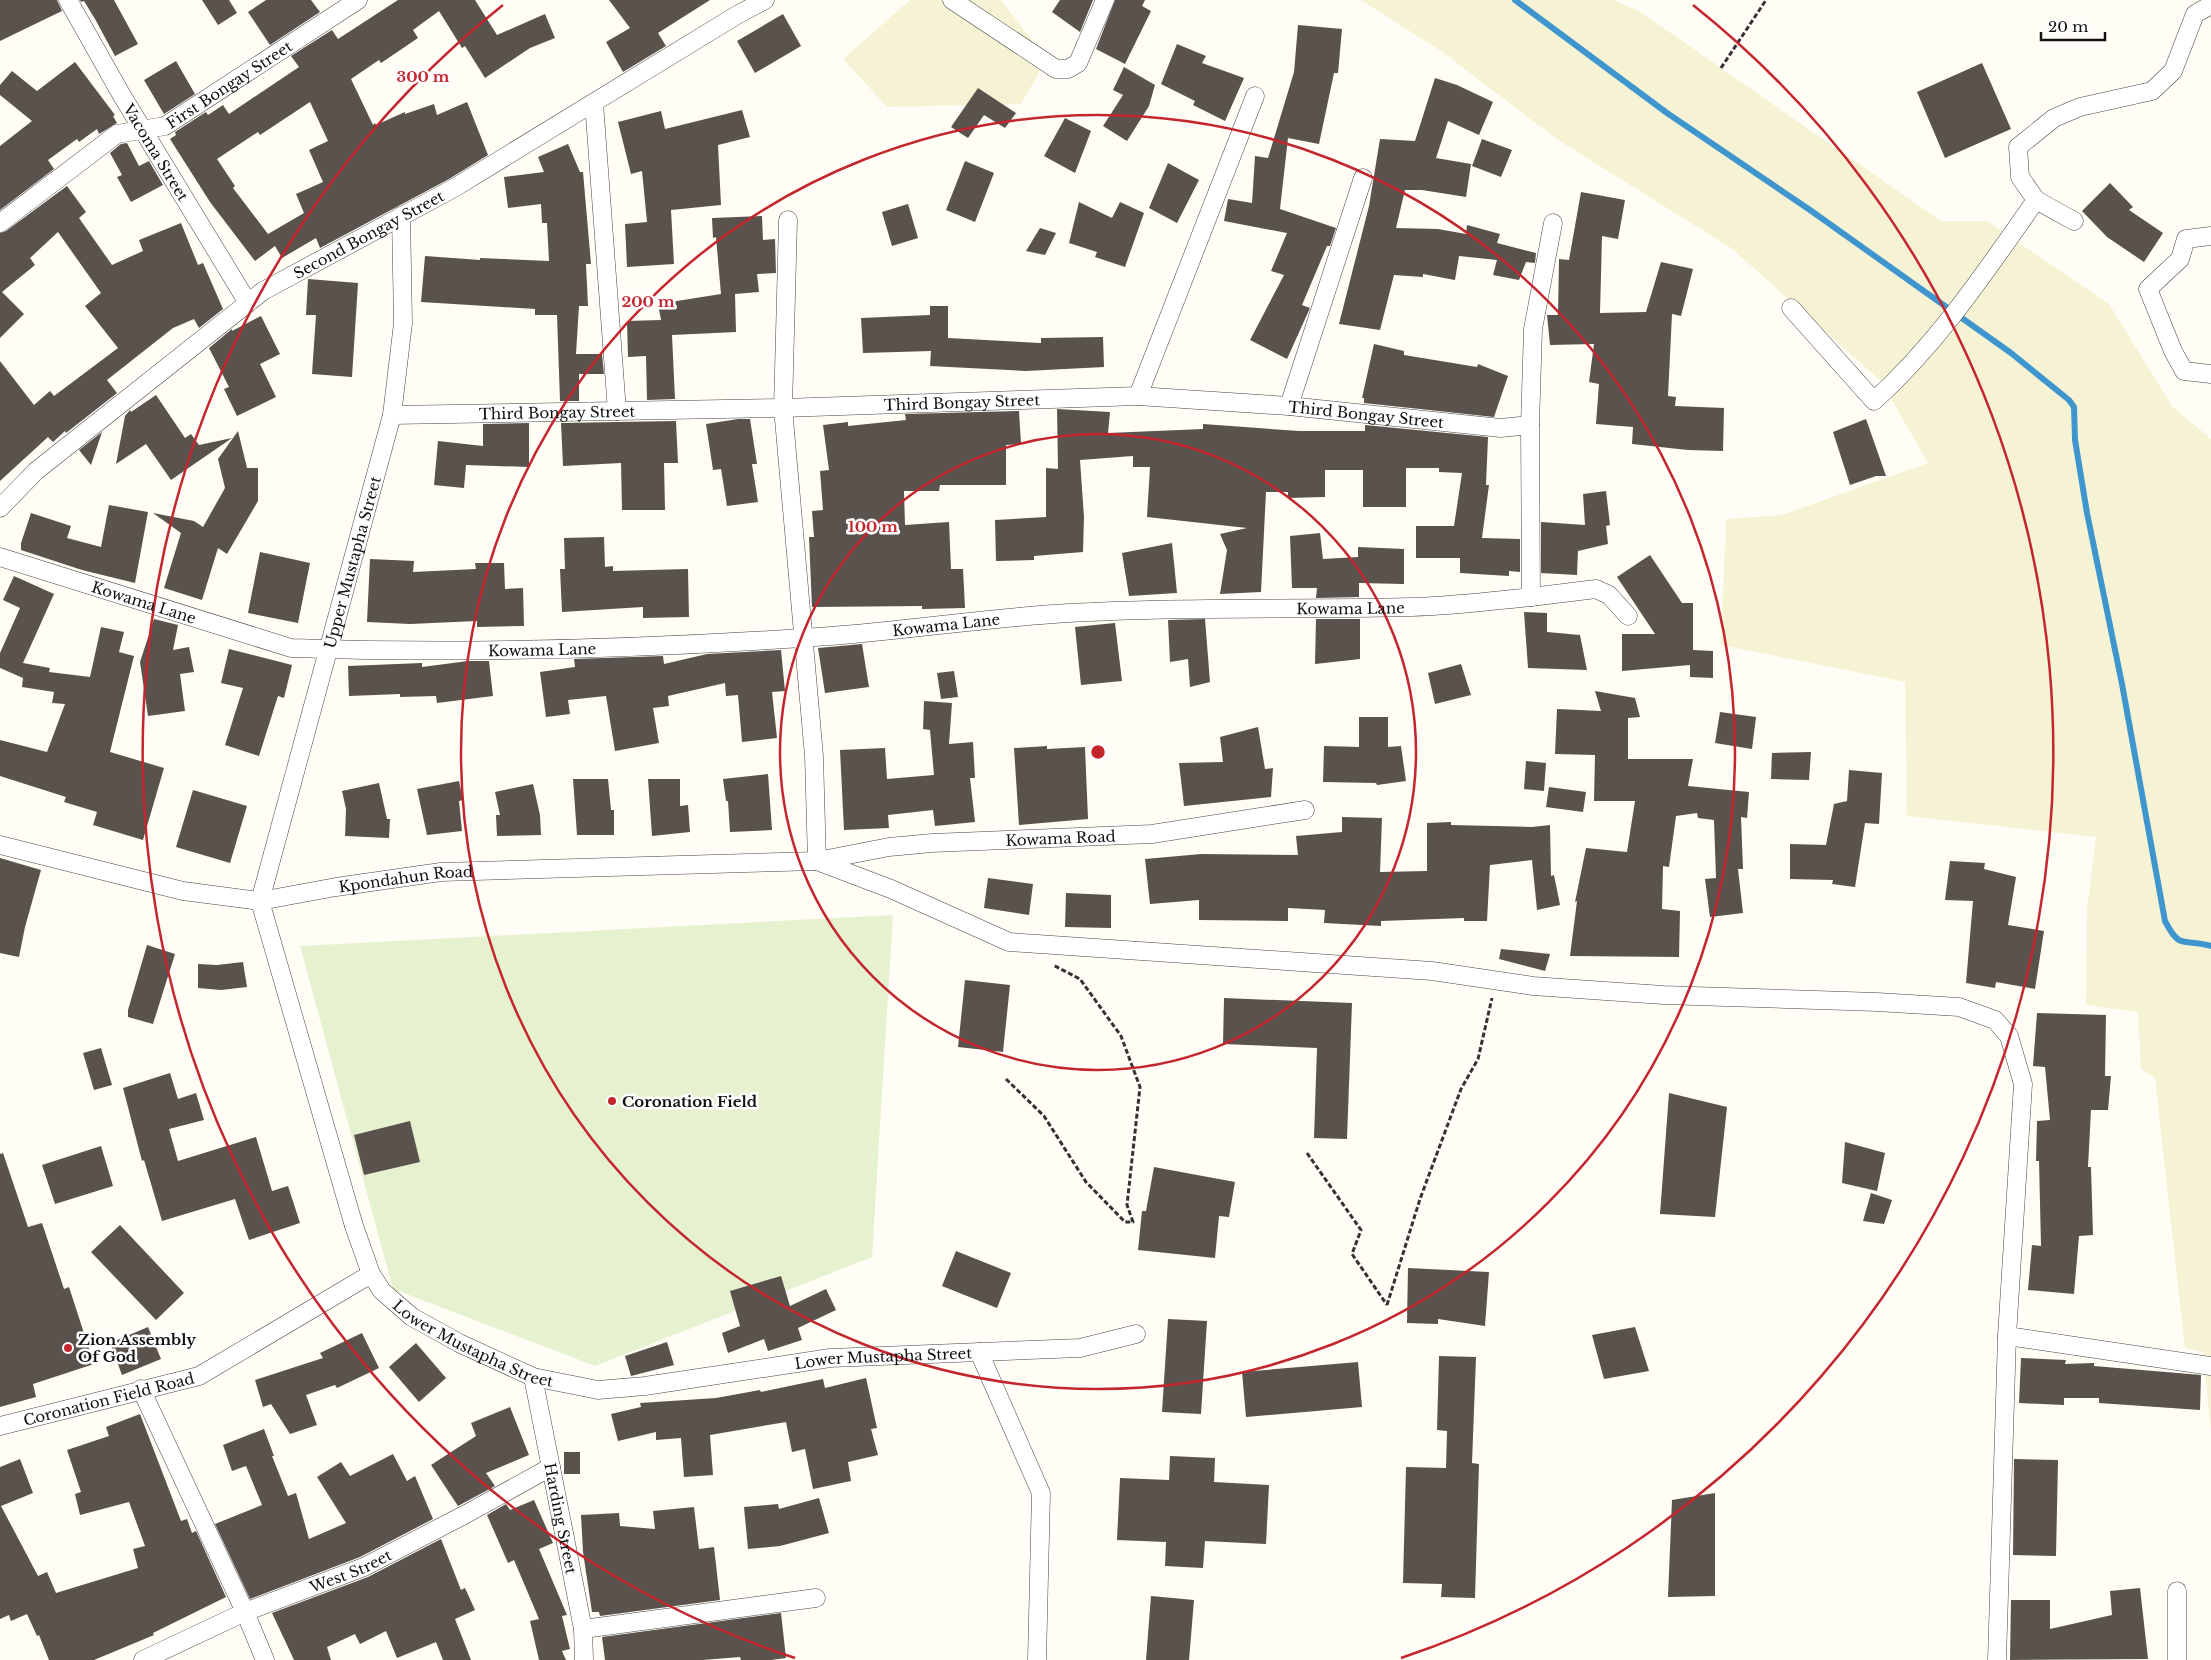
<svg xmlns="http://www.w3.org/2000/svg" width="2211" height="1660" font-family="'Libre Baskerville',serif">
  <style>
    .farmland { fill: #f6f3d4 }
    .pitch { fill: #e6f2cf }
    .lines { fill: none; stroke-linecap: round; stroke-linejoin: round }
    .stream { stroke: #3f96cf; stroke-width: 6 }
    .building { fill: #5a524d; fill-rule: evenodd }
    .minor-casing { stroke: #444; stroke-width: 19 }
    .path { stroke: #333; stroke-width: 3; stroke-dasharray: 5 2.5; stroke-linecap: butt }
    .minor { stroke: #fff; stroke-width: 18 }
    .ring { fill: none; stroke: #c4262e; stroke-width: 2.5 }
    .poi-dot { fill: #c4262e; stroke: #fff; stroke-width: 2 }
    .labels { text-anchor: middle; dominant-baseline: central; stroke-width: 5; stroke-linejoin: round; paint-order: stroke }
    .street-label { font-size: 15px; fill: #111; stroke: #fff }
    .poi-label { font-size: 15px; font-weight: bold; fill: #111; stroke: #fff; text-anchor: start }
    .centre { fill: #c4262e; stroke: #fff; stroke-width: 2.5 }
    .ring-label { font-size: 15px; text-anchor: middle; font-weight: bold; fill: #c4262e; stroke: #fff; stroke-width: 5; stroke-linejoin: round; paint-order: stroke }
  </style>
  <rect width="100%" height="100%" fill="#fffdf5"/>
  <path class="farmland" d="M910,0H1001L1047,59L1021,104L887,107L843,59Z
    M1361,0H1613L1639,11L1941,221H1987L2109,304L2172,406L2211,439V1431L2203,1352L2185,1348L2155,1078L2141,1069L2138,1012L2086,1005L2087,911L2096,837L1907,816L1905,682L1721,645L1726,519L1782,515L1928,463L1881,381L1731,248L1555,138L1444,53Z"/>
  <path class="pitch" d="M893,915L872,1257L595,1366L393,1289L300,946Z"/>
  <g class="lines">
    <path class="stream" d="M1515,0L1667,113L1810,210L2011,353L2069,400L2074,407L2075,440L2087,513L2122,684L2165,921C2181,952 2183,937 2211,946"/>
  </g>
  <path class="building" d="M0,0H57L62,11L0,41Z
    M80,0H114L138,44L115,56L95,19L84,1L81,2Z
    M202,0H229L237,13L218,25Z
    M266,0H311L320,12L270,45L248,12Z
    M398,0H475L497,35L545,14L555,38L530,48L485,78L465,46L462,48L439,11L413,30L418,38L381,63L379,60L351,79L373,125L375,123L376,125L405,112V114L434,104L437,115L467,102L488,155L449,179L320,248L316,238L282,258L275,246L255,261L210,202L170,139L176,135L175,132L206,112L208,115L223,105L229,114L299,67L291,56L332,30L338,39ZM310,102L328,141L309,150L323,182L296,194L304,213L268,234L233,188L235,186L217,159L258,132L260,135Z
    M609,0H710L658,33L666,46L623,72L606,42L630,28Z
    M1060,0H1093L1080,32L1052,12Z
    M1115,0H1145L1142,6L1151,11L1125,64L1096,49Z
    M783,14L801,46L755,73L737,41Z
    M1298,25L1342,29L1338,73H1334L1319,144L1288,138L1280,209L1336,228L1330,246H1327L1302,305L1310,308L1287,359L1250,340L1284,275L1271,271L1287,233L1224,221L1228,199L1252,203L1255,156L1268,158L1294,72Z
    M1177,44L1206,56L1202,63L1244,78L1225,121L1193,105L1195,101L1161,84Z
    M176,61L195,94L164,114L144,80Z
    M75,62L115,115L113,116L117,123L99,134L97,129L79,142L77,139L48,160L54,169L0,210V146L32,121L0,95V85L12,71L37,91Z
    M1982,63L2011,129L1945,158L1917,92Z
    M1124,67L1155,85L1149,106L1127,141L1103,126L1123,95L1113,90Z
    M1435,78L1457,85L1493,102L1479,135L1448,121L1436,158L1471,164L1466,197L1422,190H1405L1396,228L1438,229L1466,234L1467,225L1500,234L1497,243L1536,253L1535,263L1526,262L1519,280L1493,275L1497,260L1459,256L1455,280L1423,274V277L1394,275L1380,330L1339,324L1369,206L1380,139L1415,141Z
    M978,88L1016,113L1005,128L984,115L968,138L951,127Z
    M742,110L750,137L718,145L721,205L671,210L674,264L627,267L625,224L647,222L642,171L631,174L618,122L661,111L665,129Z
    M1065,118L1091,131L1075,173L1044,156Z
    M1482,139L1512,150L1501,177L1472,166Z
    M127,143L139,166L149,161L163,185L131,202L117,177L122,175L110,153L121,144Z
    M568,144L580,172H583L591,264H586L588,306H579L576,354H602L604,374H579V401H560L557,315H535V309L421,302L425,256L480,260V258L549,261L547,223H542L541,204L508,208L504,177L544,172L538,157Z
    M965,161L994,173L975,222L946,210Z
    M1168,163L1199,180L1177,223L1149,208Z
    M2110,183L2133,207L2129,210L2163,233L2144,262L2107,237L2082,211Z
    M67,186L86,212L79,218L112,265L143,251L139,240L181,223L198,265L203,263L223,309L199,328L194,319L173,328L107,380L117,393L66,433L65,431L53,442L48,437L0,481V361L34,405L50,391L54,396L118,348L85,306L101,293L58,232L30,258L35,265L2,292L24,314L0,338V233L6,231Z
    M1581,192L1625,200L1618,239L1602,236L1600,313L1646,312L1661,262L1693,269L1681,316L1672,314L1668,396L1676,397L1675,406L1724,408L1723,451L1688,450L1632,444L1633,427L1596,424L1599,384L1589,382L1594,344L1550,345L1547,315H1558L1559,259L1569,260Z
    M1079,202L1112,218L1120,202L1144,213L1125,267L1095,257L1097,252L1069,243Z
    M908,204L918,238L892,246L882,212Z
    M762,216L763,240L775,239L776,273L757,274L759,292L735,294L736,332L672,335L675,399L647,400L646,356L628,357L627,321L661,320L658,304L721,294L716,237L713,238L712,218Z
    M1040,228L1056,233L1045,255L1026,251Z
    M308,279L358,283L352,377L312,374L316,315H306Z
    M930,306H948V338L1041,343V338L1103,337L1104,367L1026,371L930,366L931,351L863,353L861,318L930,315Z
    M261,316L280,354L260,364L276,397L237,416L224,389L229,387L209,348L232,329V331Z
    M1374,344L1404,351V355L1477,367L1478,364L1508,376L1494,417L1364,403V398H1362Z
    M156,395L185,438L191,434L199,445L232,438L171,480L146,444L116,464L125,416L130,410L131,412Z
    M1057,409L1110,412L1108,433L1203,429V424L1299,431H1365V425L1488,437L1486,485H1489L1482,538L1520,539V572L1509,571V576L1460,573V558H1416V526H1454L1462,473L1439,472V468H1406V507H1363V470H1325V497L1288,498V492H1266L1261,592L1220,594L1227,550L1220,534L1247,528L1147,517L1150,467H1133V456L1080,460L1084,517L1083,552L1034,556V560L996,561L995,520L1046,517V468L1058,469Z
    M1019,411L1021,444L1006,445V485H940L939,491H904L905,525L949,522L951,569H963L965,608L922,609V606L812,607L809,537H814L812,511L823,510L820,471L829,470L823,425L848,422V426L906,420L905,414Z
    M738,419H750L757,464H752L758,502L727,506L721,469L713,470L706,424Z
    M1866,419L1886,476H1876L1850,485L1833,432Z
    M676,421L678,463H664L665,510H622L621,463L563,466L561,423Z
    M529,423V467L466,465L464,488L434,485L438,441L483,446V424Z
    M238,431L247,468H258V501L227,554L218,548L202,600L164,588L181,533L153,513L194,521L203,527L225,488L218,459Z
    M102,432L91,465L79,450Z
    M1606,491L1610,525L1606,526L1608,544L1578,551L1577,575L1541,573V522L1585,525L1583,494Z
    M109,505L148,512L135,583L82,570L21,550V543L31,513L71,526L67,538L101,547Z
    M1320,533L1323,559L1358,557V547L1404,549V584L1359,583V597L1316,598L1317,588H1292L1290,536Z
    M604,537L605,567L613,566V571L688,569L689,617L643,618V607L562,612L560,569H565L564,538Z
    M1172,543L1177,593L1129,596L1122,553Z
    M260,552L310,563L298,623L248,613Z
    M1650,555L1682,603H1693V650L1713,651V678L1690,677V665L1622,671V634H1655L1617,577Z
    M370,559L414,561L413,572L476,569L475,563H504L505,589L523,588L524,626L477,627V621L410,624L367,622Z
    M14,576L54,594L23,663L50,668L49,672L90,677L101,627L124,632L119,652L134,656L110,752L164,768L143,840L93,825L97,812L64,802L66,797L0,776V740L47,752L65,704L52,703L54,692L22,687L23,678L0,668V653L20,608L3,600Z
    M1524,612L1547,613V632L1580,635L1587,670L1528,668Z
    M154,619L178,625L173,650L189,647L194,672L180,674L185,711L148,716L140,662Z
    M1205,619L1210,682L1190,687L1188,659L1170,662L1168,620Z
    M1316,619H1360V659L1315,664Z
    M1115,623L1122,681L1081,685L1075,627Z
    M862,644L869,687L825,693L818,648Z
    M229,649L292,665L284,698L278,696L259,756L225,745L243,688L221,683Z
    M781,650L785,691L772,692L777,738L742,742L738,695L726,696L725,683L668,696L669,706L653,708L659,743L615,751L606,696L568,700L570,714L546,717L540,672L575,667L574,659L663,656L664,664L707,654Z
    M468,661H489L493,696L437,703L436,696L400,697V694L349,696L348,666L422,663V667Z
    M1461,664L1471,695L1435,704L1428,673Z
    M954,671L958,697L941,699L937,673Z
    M1595,691L1635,698L1640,717L1628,718V759H1693L1688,786L1749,792L1747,818L1741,817L1743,869H1738L1743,913L1710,917L1705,879L1716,878L1714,820L1698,818L1697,813L1676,816L1669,867L1663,866L1662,909L1680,911L1679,957L1570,956L1577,901L1575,902L1586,848L1627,852L1635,801H1594L1595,755L1555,754L1557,709L1601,711Z
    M924,701L952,703L949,744L973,742L975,778H970L975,822L935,826L933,810L888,815L889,828L844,830L840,750L885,748L887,779L934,775L930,730L923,729Z
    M1720,712L1756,717L1752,749L1715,743Z
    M1359,717H1388V747L1401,746L1406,781L1377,785L1376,783L1323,782L1324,746L1359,747Z
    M1258,727L1265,769L1273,768L1271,797L1184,806L1179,763L1223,762L1220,737Z
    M1047,746V749L1085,747L1088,819L1019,825L1014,748Z
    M1811,752L1809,780L1771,779L1772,753Z
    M1526,761L1546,763L1544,791L1524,789Z
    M1849,770L1882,773L1879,824L1865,823L1855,887L1832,884L1833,880L1790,879V844L1826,845L1834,804L1847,801Z
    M768,774L772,830L730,832L728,801H726L723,779Z
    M573,779H608L611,810H614V835H577Z
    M648,779H680V806L688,805L690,832L652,836Z
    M459,781L463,800L459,801L462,831L427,835L417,789Z
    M379,783L387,819H390L389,838L345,836L346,809L342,791Z
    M533,784L540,815L541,835L497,836L496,815H500L495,792Z
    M1549,787L1586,792L1583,812L1546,807Z
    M193,790L247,806L230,863L176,847Z
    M1342,817L1382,818L1380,872L1427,871V823L1451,822V825L1532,827L1550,825L1551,876L1554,875L1560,905L1537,910L1532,860L1490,865L1487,921H1464V918L1381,921V926L1324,923L1325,910L1288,908V921L1199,920V900L1150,904L1145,859L1201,854L1298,855L1296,836L1342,832Z
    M0,858L41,870L25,927L19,957L0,953Z
    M1950,861L1985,863L1984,869L2016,877L2008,925L2044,931L2035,989L1996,982L1995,988L1966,983L1973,901L1945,900Z
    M988,878L1033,884L1029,915L984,908Z
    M1066,893L1111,895V928L1065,927Z
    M147,945L175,954L153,1024L128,1017V1010Z
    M1501,949L1550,954L1545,971L1499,959Z
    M243,962L247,987L221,990L198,988V964L217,965Z
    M965,980L1010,985L1003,1052L958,1047Z
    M1224,998L1352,1003L1347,1139L1314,1138L1317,1048L1223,1044Z
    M2037,1013L2106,1015L2105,1076H2111L2108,1110H2091L2088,1167H2091L2093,1235L2079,1236L2074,1294L2028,1290L2032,1245L2041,1246L2039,1161H2036L2037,1121L2050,1120L2045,1067L2033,1066Z
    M101,1048L112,1085L94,1090L83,1053Z
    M170,1073L178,1099L196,1093L204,1120L169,1129L178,1161L256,1137L272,1191L288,1186L300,1223L249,1240L235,1199L162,1221L144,1160L142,1161L123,1088Z
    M1669,1093L1727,1107L1715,1217L1660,1214Z
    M410,1121L420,1162L364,1175L354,1135Z
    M1845,1142L1885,1153L1877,1191L1842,1183Z
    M101,1146L113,1186L55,1204L42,1165Z
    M3,1153L28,1227L42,1223L64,1289L69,1287L94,1364L33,1384L36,1397L0,1407V1154Z
    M1154,1167L1235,1182L1229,1217L1219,1216L1215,1258L1138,1250L1142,1211H1146Z
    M1871,1193L1892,1200L1884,1224L1863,1221Z
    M120,1225L184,1293L156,1320L91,1252Z
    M956,1251L1011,1273L997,1308L942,1286Z
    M1408,1268L1489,1272L1485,1326L1438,1319V1324L1407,1323Z
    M781,1276L790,1306L826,1289L836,1310L798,1328L802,1340L768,1351L764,1339L728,1353L722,1333L740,1326L730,1291Z
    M1168,1319L1207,1321L1201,1414L1162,1412Z
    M148,1327L161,1359L122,1375L110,1343Z
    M1635,1327L1649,1371L1604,1379L1592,1335Z
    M362,1333L379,1368L337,1388L335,1385L306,1395L317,1425L290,1434L271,1404L263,1407L255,1380L323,1358L320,1353Z
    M667,1342L674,1365L631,1376L625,1356Z
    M416,1343L446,1378L419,1402L389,1367Z
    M1439,1356L1476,1357L1472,1463L1479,1464L1475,1598L1441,1597L1442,1584L1403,1583L1406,1467L1446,1468L1447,1431L1437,1430Z
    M2021,1358L2066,1360L2065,1364L2094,1363V1366L2201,1375L2200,1410L2099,1403V1398H2064V1405L2019,1403Z
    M1358,1362L1362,1407L1246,1417L1242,1372Z
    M866,1378L877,1428L871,1429L878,1455L848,1462L851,1481L813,1489L805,1449L792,1452L786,1422L710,1435L713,1475L684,1477L681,1438L656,1440V1432L618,1441L611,1414L641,1407L640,1403L716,1398L760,1390L761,1392L823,1379L825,1388Z
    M510,1407L529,1455L486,1473L495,1486L458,1506L431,1465L476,1436L471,1423Z
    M140,1414L181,1521L187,1519L192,1533L196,1531L226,1597L153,1633L154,1635L94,1660H49L39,1635L37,1636L27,1614L11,1621L9,1615L0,1619V1467L20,1459L33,1493L1,1506L38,1576L47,1572L56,1593L138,1568L133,1549L145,1546L129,1502L80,1515L75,1494L81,1492L67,1450L109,1436L106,1427Z
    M264,1429L274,1456H272L288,1496L296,1493L309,1539L346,1523L317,1477L341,1462L350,1476L393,1454L407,1481L415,1476L433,1519L360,1557L250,1599L215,1524L262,1505L246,1466L232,1471L223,1445Z
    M564,1452H580V1474H564Z
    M1170,1456L1215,1458L1214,1482L1269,1485L1266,1544L1205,1541L1203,1568L1165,1566L1166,1542L1117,1540L1120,1478L1169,1480Z
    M2014,1459L2058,1460L2056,1556L2013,1555Z
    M1715,1493V1596L1668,1597L1672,1500Z
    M819,1498L829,1533L780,1546L748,1549L744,1507L778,1504L779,1509Z
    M534,1500L553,1543L539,1549L567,1615L562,1616L570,1649L562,1651L566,1660H539L530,1621L539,1619L514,1560L508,1563L487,1515L506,1504L510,1510Z
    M694,1507L699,1549L714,1547L720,1600L600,1616L599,1612H592L583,1552L581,1515L619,1513L620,1526L655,1529L653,1511Z
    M441,1539L461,1590L465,1588L475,1610L455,1619L471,1660H443L436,1642L397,1658L386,1631L360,1644L355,1634L327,1647L331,1660H294L272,1613L368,1577Z
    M2140,1588L2148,1659L2010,1660L2011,1600H2050V1629L2112,1615L2110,1591Z
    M1151,1596L1194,1600L1189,1660H1146Z
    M781,1613L786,1658L771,1660H741L740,1657L703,1660H605L602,1637Z"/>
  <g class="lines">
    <g class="minor-casing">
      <g id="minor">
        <path id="s1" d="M68,0L121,94L248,303"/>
        <path d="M952,0L1056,69H1068L1078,63L1105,0"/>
        <path d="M594,103L617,411"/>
        <path d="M788,220L783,408L814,756L817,861"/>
        <path d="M2074,221L2036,200L2020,177L2018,147L2054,118L2080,107L2152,91L2173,71L2195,14L2211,5"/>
        <path id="s2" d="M0,223L117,134L165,126L358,0"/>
        <path d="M2211,236L2186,239L2180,259L2148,289L2173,351L2184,371L2211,374"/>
        <path d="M1791,308L1874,401C1939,342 1986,271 2036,200"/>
        <path d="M1138,396L1255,96"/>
        <path d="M1289,406L1363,178"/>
        <path id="s3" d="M392,415L783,408L1138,396L1289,406L1501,428L1530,425"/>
        <path id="s4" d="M0,508L36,471L263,291L454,188L737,15L765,0"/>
        <path id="s5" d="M0,557L291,648C461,654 633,649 802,638C892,633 980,618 1069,613C1184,606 1298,610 1412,607C1452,606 1491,601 1531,597L1530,425L1533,329L1553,223"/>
        <path d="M1531,597L1596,589L1609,595L1628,616"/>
        <path id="s6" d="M0,845L183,891L260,901L336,887L441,872L817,861L889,847L932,843L1152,834L1305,810"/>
        <path d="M817,861L891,889L1009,942L1432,971L1533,986L1663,995L1877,1002L1959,1007L1995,1020L2009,1036L2023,1084L2007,1336L1997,1660"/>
        <path id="s7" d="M260,901L354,1226L371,1274L382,1291L412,1317L459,1343L533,1377L598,1390L645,1386L830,1358L1080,1348L1136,1334"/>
        <path id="s8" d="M260,901L392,415L403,323L401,216"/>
        <path d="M2007,1336L2211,1366"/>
        <path d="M979,1352L1041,1493L1037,1660"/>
        <path id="s9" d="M533,1377L583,1629L584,1660"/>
        <path d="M141,1389L245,1612L265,1660"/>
        <path id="s10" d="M0,1426L199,1376L371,1274"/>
        <path d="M583,1629L816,1598"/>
        <path id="s11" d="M143,1660L245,1612L364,1567L468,1513L551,1467"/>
        <path d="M2177,1660V1591"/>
      </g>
    </g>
    <path class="path" d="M1721,68L1766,0
      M1006,1079L1044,1116L1086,1182L1125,1222H1133L1127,1205L1140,1087L1121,1036L1080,979L1053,965
      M1307,1153L1361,1230L1352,1254L1387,1305
      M1387,1305L1420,1199L1461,1089L1478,1059L1492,998"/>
    <use href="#minor" class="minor"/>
  </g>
  <g class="ring">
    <circle cx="1098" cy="752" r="318"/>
    <circle cx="1098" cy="752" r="637"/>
    <path d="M795 1658A955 955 0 0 1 503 5M1693 5A955 955 0 0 1 1401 1658"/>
  </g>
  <g class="poi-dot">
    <circle cx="612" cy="1101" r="5"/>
    <circle cx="68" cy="1348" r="5"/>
  </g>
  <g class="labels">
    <g class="street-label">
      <text stroke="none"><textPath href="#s2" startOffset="272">First Bongay Street</textPath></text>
      <text stroke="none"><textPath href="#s1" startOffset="176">Vacoma Street</textPath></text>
      <text stroke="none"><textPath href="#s4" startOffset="461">Second Bongay Street</textPath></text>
      <text stroke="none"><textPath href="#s3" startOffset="570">Third Bongay Street</textPath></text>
      <text stroke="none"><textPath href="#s3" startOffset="165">Third Bongay Street</textPath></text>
      <text stroke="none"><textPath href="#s3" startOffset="975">Third Bongay Street</textPath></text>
      <text stroke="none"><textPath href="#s8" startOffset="351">Upper Mustapha Street</textPath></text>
      <text stroke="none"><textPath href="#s5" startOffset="151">Kowama Lane</textPath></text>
      <text stroke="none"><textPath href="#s5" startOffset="1366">Kowama Lane</textPath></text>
      <text stroke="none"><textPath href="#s5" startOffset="961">Kowama Lane</textPath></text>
      <text stroke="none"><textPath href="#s5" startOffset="556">Kowama Lane</textPath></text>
      <text stroke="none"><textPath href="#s6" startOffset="1071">Kowama Road</textPath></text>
      <text stroke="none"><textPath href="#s6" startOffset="414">Kpondahun Road</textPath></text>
      <text stroke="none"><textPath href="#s7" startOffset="516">Lower Mustapha Street</textPath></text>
      <text stroke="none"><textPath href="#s7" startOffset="938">Lower Mustapha Street</textPath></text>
      <text stroke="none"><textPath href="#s10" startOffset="112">Coronation Field Road</textPath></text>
      <text stroke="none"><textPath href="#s9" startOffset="144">Harding Street</textPath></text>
      <text stroke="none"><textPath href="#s11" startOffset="226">West Street</textPath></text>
    </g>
    <g class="poi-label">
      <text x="622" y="1101">Coronation Field</text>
      <text x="78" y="1339">Zion Assembly<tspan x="78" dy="17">Of God</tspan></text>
    </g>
  </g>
  <circle cx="1098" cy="752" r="8" class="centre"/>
  <g class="ring-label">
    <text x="423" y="82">300 m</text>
    <text x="648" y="307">200 m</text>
    <text x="873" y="532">100 m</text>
  </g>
  <path d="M2041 32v8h64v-8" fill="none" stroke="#111111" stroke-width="2.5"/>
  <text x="2048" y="32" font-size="15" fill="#111111" stroke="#ffffff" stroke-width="4" paint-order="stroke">20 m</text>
</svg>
